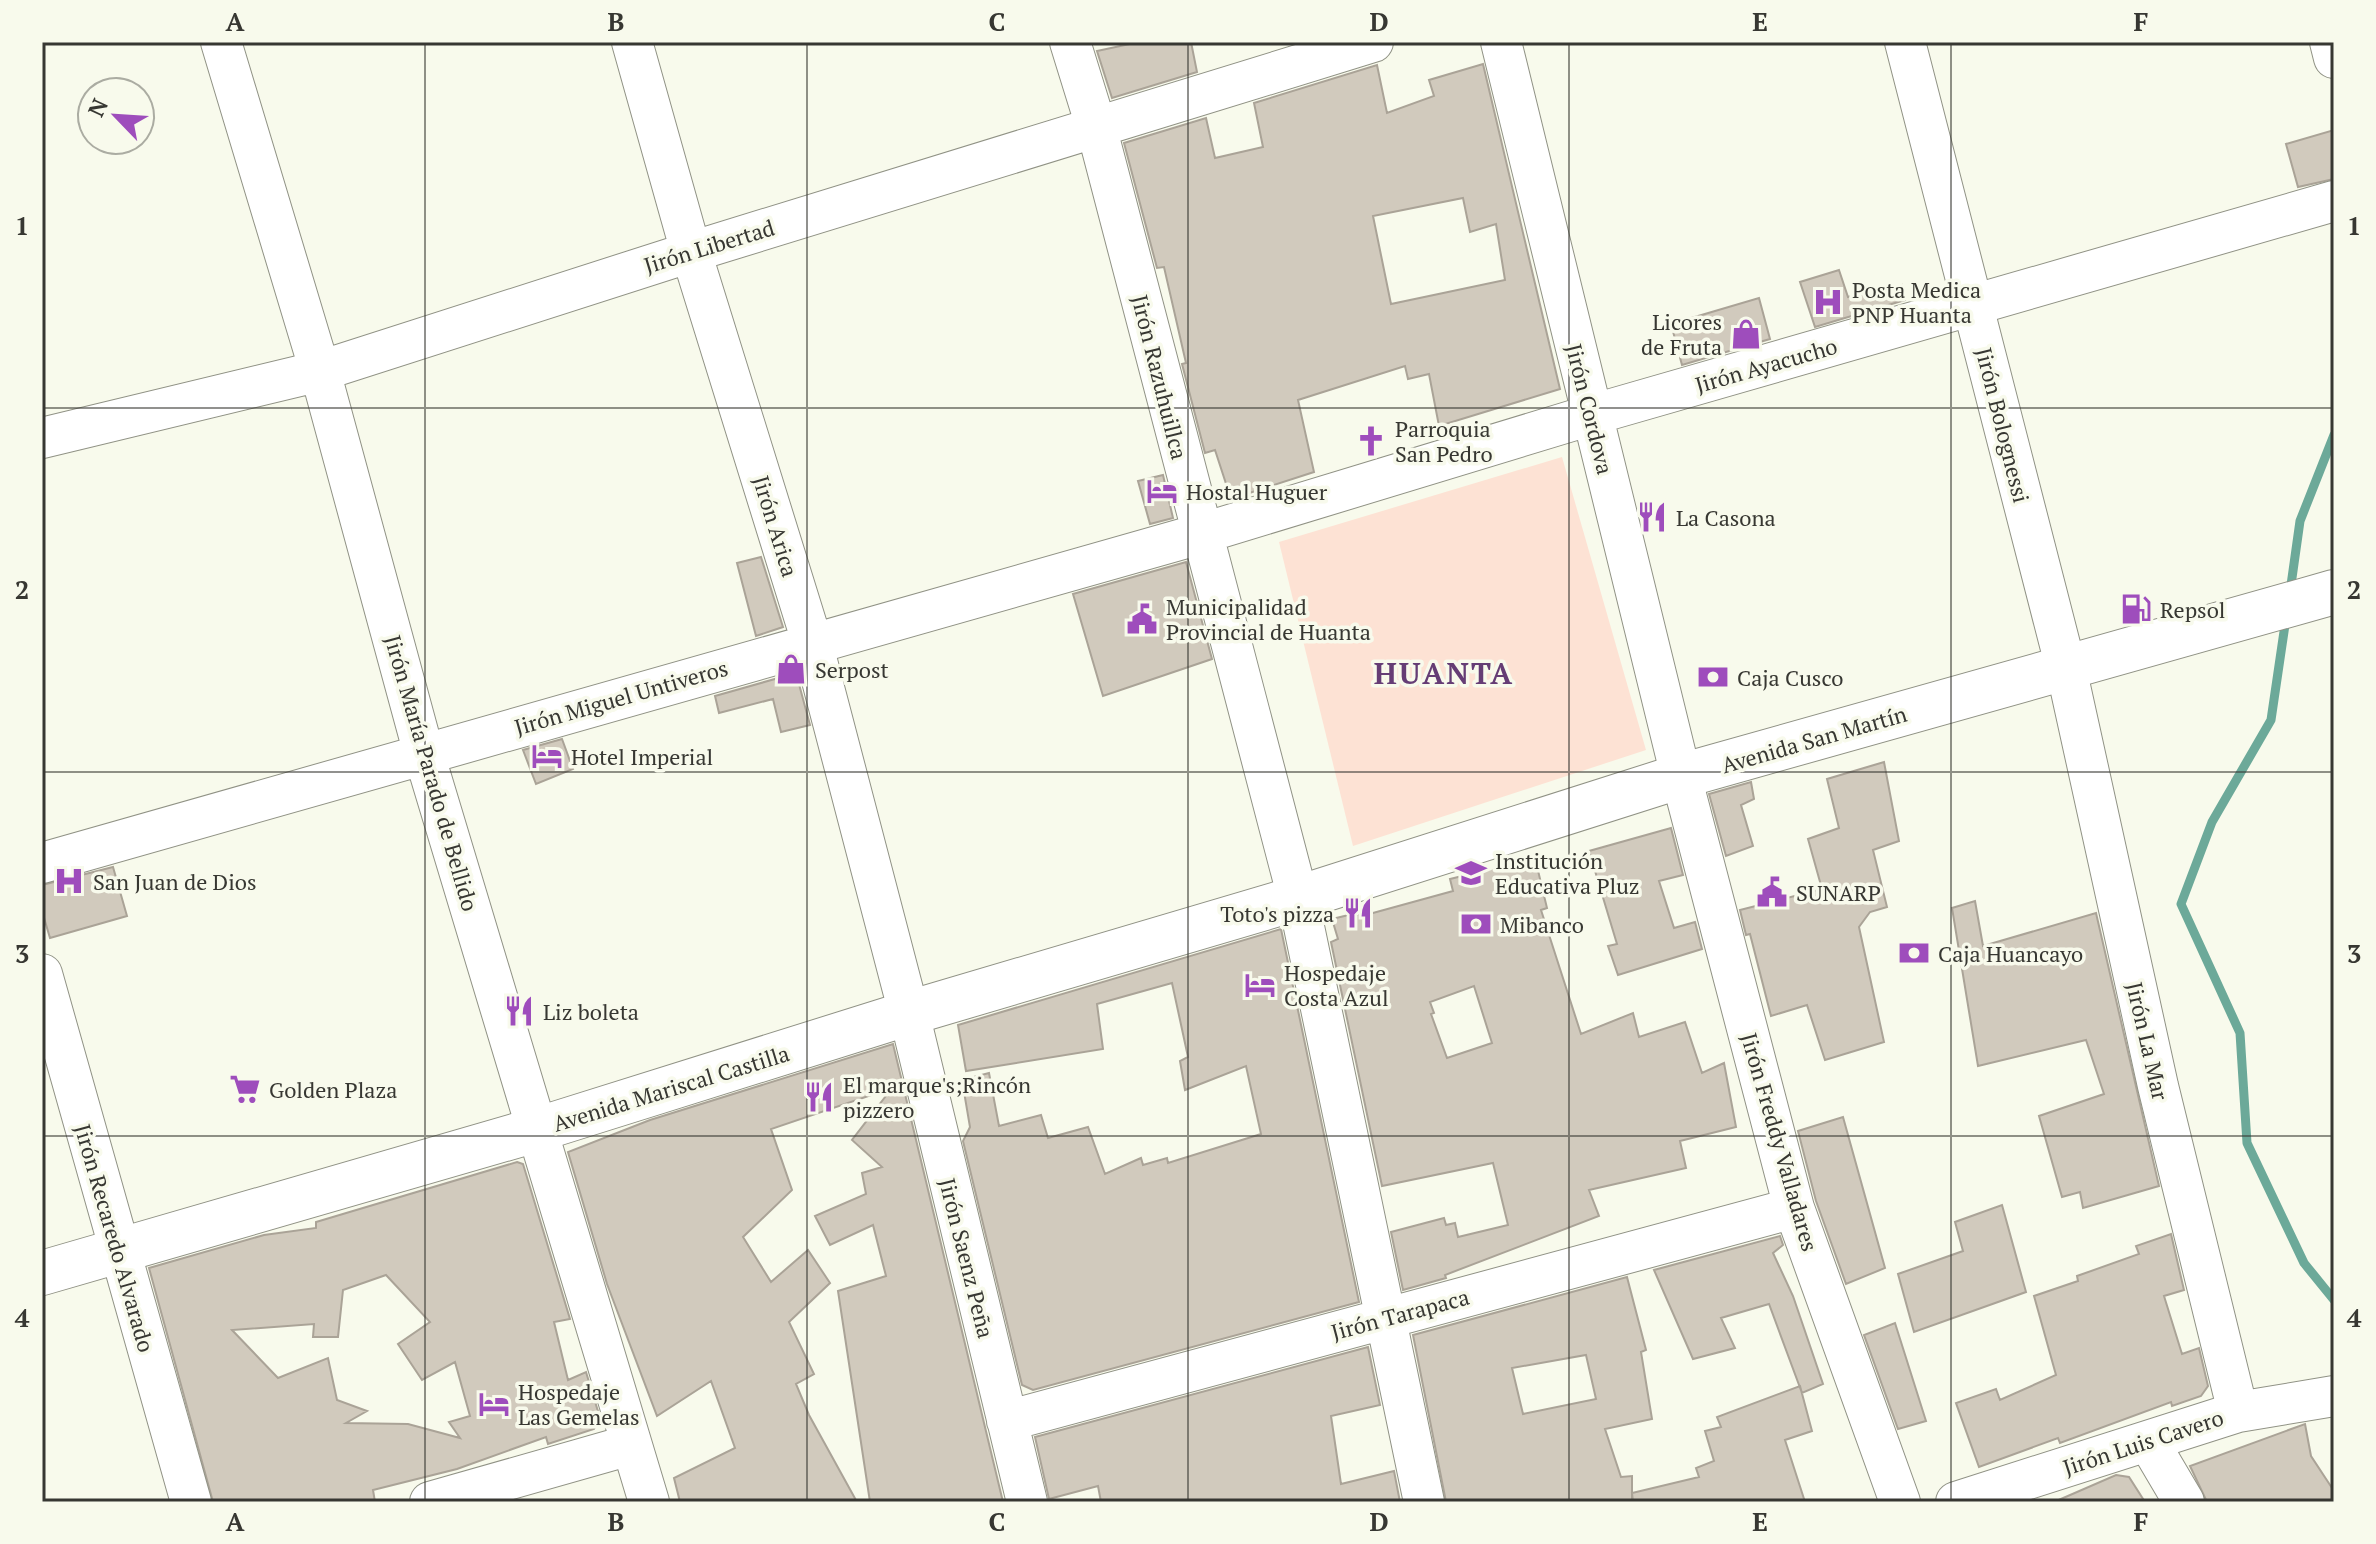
<svg xmlns="http://www.w3.org/2000/svg" width="2376" height="1544" font-family="'PT Serif',serif">
  <style>
    .green { fill: #fde2d4 }
    .lines { fill: none; stroke-linecap: round; stroke-linejoin: round }
    .stream { stroke: #6ca999; stroke-width: 9 }
    .building { fill: #d1cabd; stroke: #aaa397; stroke-width: 2; fill-rule: evenodd }
    .minor-casing { stroke: #909285; stroke-width: 42 }
    .highway-casing { stroke: #909285; stroke-width: 46 }
    .minor { stroke: #fff; stroke-width: 40 }
    .highway { stroke: #fff; stroke-width: 44 }
    .grid { fill: none; stroke: #373732; stroke-width: 2; stroke-opacity: 0.55 }
    .labels { text-anchor: middle; dominant-baseline: central; stroke-width: 7; stroke-linejoin: round; paint-order: stroke }
    .street-label { font-size: 22px; fill: #373732; stroke: #f8faec }
    .poi-label { font-size: 22px; fill: #373732; stroke: #f8faec; text-anchor: start }
    .district-label { font-size: 30px; font-weight: bold; letter-spacing: 2px; fill: #653d75; stroke: #f8faec }
    .neatline { fill: none; stroke: #373732; stroke-width: 3 }
    .grid-label { font-size: 26px; text-anchor: middle; font-weight: bold; fill: #373732 }
  </style>
  <rect width="100%" height="100%" fill="#f8faec"/>
  <path class="green" d="M1562,457L1646,750L1353,846L1279,542Z"/>
  <g class="lines">
    <path class="stream" d="M2290,592L2300,521L2334,435
      M2286,618L2271,720L2212,822L2181,904L2240,1033L2247,1143L2304,1263L2334,1300"/>
  </g>
  <path class="building" d="M1139,42H1191L1197,72L1112,98L1097,51Z
    M1483,64L1560,389L1439,426L1429,374L1408,379L1405,366L1298,400L1314,472L1231,499L1215,450L1205,453L1182,364L1186,363L1164,267L1157,268L1124,143L1206,118L1215,158L1263,147L1254,103L1377,65L1387,113L1434,96L1429,80ZM1463,198L1470,232L1496,224L1505,280L1391,304L1373,216Z
    M2334,130V179L2298,187L2286,144Z
    M1839,270L1848,297L1902,285L1905,300L1815,327L1800,282Z
    M1759,298L1770,339L1682,365L1671,324Z
    M1163,475L1173,518L1150,524L1138,481Z
    M761,557L783,627L756,636L737,563Z
    M1186,562L1212,659L1103,696L1073,594Z
    M796,673L810,725L781,732L773,699L719,713L715,696Z
    M562,739L573,769L536,784L523,750Z
    M1884,762L1899,841L1873,850L1887,907L1870,912L1859,927L1884,1042L1825,1060L1807,1005L1771,1016L1750,934L1746,935L1740,910L1822,889L1808,839L1839,828L1827,779Z
    M1751,782L1754,799L1741,805L1753,846L1726,856L1709,794Z
    M1671,828L1683,875L1659,881L1674,928L1695,922L1702,949L1618,975L1608,946L1617,944L1589,851Z
    M1535,858L1547,908L1541,910L1581,1034L1633,1013L1639,1037L1685,1022L1702,1073L1724,1063L1736,1127L1680,1141L1686,1168L1589,1190L1599,1216L1445,1275L1446,1278L1403,1290L1391,1232L1444,1218L1446,1225L1455,1223L1458,1237L1508,1225L1493,1163L1382,1186L1331,942L1338,939L1332,919L1361,912L1362,916L1453,891L1450,879ZM1474,986L1492,1043L1447,1058L1431,1014L1434,1013L1430,1002Z
    M113,867L127,916L50,938L42,911V885Z
    M1975,901L1983,946L2096,913L2159,1186L2083,1208L2080,1192L2062,1197L2039,1116L2104,1094L2086,1040L1978,1066L1952,908Z
    M1281,929L1359,1302L1033,1390L1022,1385L963,1141L970,1127L962,1080L989,1073L999,1126L1041,1115L1048,1138L1088,1127L1105,1174L1141,1158L1143,1165L1167,1158L1168,1163L1261,1134L1246,1066L1185,1090L1180,1061L1188,1057L1172,983L1097,1004L1103,1049L966,1071L958,1025Z
    M893,1044L1003,1502H870L838,1291L886,1276L873,1225L830,1245L815,1216L866,1194L862,1173L882,1167L852,1140L892,1088L771,1129L792,1190L743,1237L771,1282L808,1250L830,1283L789,1322L814,1374L796,1384L809,1415L857,1502H680L674,1478L735,1448L711,1381L657,1416L607,1284L568,1152L650,1120Z
    M1843,1117L1885,1268L1846,1284L1816,1201L1798,1131Z
    M517,1162L523,1164L570,1319L554,1322L568,1380L586,1372L600,1418L594,1429L548,1444L546,1437L457,1469L373,1490L375,1502H213L149,1268L264,1235L316,1228V1222ZM386,1275L430,1322L398,1344L422,1380L455,1362L470,1416L449,1422L460,1438L408,1424L346,1423L367,1411L337,1400L328,1358L278,1378L232,1330L314,1324L313,1337H338L343,1290Z
    M2002,1205L2026,1292L1914,1332L1898,1274L1963,1251L1955,1222Z
    M2171,1234L2184,1290L2164,1296L2182,1354L2199,1348L2208,1386L2201,1396L2172,1406L2171,1402L2060,1443L2058,1438L1979,1467L1956,1403L1996,1389L2000,1400L2056,1375L2034,1296L2078,1281L2077,1276L2139,1254L2136,1246Z
    M1780,1236L1783,1245L1773,1253L1793,1296L1823,1384L1802,1393L1769,1304L1721,1318L1735,1348L1693,1359L1654,1270Z
    M1627,1277L1646,1350L1641,1352L1652,1419L1605,1429L1621,1477L1632,1476V1502H1446L1413,1335ZM1586,1355L1596,1399L1523,1414L1512,1368Z
    M1895,1323L1926,1421L1898,1429L1864,1335Z
    M1368,1347L1380,1405L1331,1416L1341,1484L1394,1471L1400,1502H1101L1098,1486L1049,1499L1035,1437Z
    M1800,1386L1812,1431L1785,1440L1805,1502H1633L1632,1493L1699,1477L1696,1468L1714,1461L1705,1431L1721,1427L1717,1417Z
    M2305,1424L2311,1456L2334,1491V1502H2207L2190,1466Z
    M2116,1475L2129,1477L2145,1502H2054Z"/>
  <g class="lines">
    <g class="minor-casing">
      <path id="minor" d="M221,42L320,371L424,754L649,1502
        M632,42L691,252L812,642L909,1013L1027,1502
        M1070,42L1096,126L1298,898L1424,1502
        M1501,42L1681,776L1794,1208L1900,1502
        M1905,42L2066,668L2158,1086L2238,1412
        M2330,42L2334,58
        M42,438L320,371L691,252L1373,42
        M42,863L1200,534L1591,415L2334,201
        M42,974L191,1502
        M1007,1421L1794,1208
        M2148,1441L2184,1502
        M430,1502L630,1445
        M1956,1502L2238,1412L2334,1396"/>
    </g>
    <g class="highway-casing">
      <path id="highway" d="M42,1273L539,1129L909,1013L1298,898L1681,776L2334,592"/>
    </g>
    <use href="#minor" class="minor"/>
    <use href="#highway" class="highway"/>
  </g>
  <path class="grid" d="M425,42V1502M807,42V1502M1188,42V1502M1569,42V1502M1951,42V1502M42,408H2334M42,772H2334M42,1136H2334"/>
  <defs>
    <g id="hospital-bare" transform="scale(2.4)"><path d="M-5-5h3v3.5h4V-5h3V5h-3V1.5h-4V5h-3Z" fill="#9e4dbc" stroke="#f8faec" stroke-width="2.5" paint-order="stroke"/></g>
    <g id="shop-bare" transform="scale(2.4)"><path d="M-5-2.5h2.3a2.7 3.5 0 0 1 5.4 0H5L5.5 6h-11ZM-1.5-2.5h3a1.5 2.3 0 0 0-3 0Z" fill="#9e4dbc" stroke="#f8faec" stroke-width="2.5" paint-order="stroke"/></g>
    <g id="church-bare" transform="scale(2.4)"><path d="M-1.2-6h2.4v3.5h3.3v2.4h-3.3V6h-2.4V-.1h-3.3v-2.4h3.3Z" fill="#9e4dbc" stroke="#f8faec" stroke-width="2.5" paint-order="stroke"/></g>
    <g id="hotel-bare" transform="scale(2.4)"><path d="M-6-4.5h1.5V1H6V5H4.5V3h-9V5H-6ZM-4 0a1.8 1.8 0 1 1 3.6 0ZM.5 0V-2.5h3Q6-2.5 6 0Z" fill="#9e4dbc" stroke="#f8faec" stroke-width="2.5" paint-order="stroke"/></g>
    <g id="restaurant-bare" transform="scale(2.4)"><path d="M-5-6h1v4h1v-4h1v4h1v-4h1v5L-1.5 .5V6h-2V.5L-5-1ZM5-6V6H3V1.5H1.5Q1.5-4 5-6Z" fill="#9e4dbc" stroke="#f8faec" stroke-width="2.5" paint-order="stroke"/></g>
    <g id="fuel-bare" transform="scale(2.4)"><path d="M-5.5-6h7V0h2V4h1.3V-2.5L3-4.5l.8-.8L6-3V5H2.5V1h-1V6h-7ZM-4.2-4.7v3.2H.2V-4.7Z" fill="#9e4dbc" stroke="#f8faec" stroke-width="2.5" paint-order="stroke"/></g>
    <g id="civic-bare" transform="scale(2.4)"><path d="M-.6-6.5H3V-4.5H.6V-3L4-1V1h2V6H-6V1h2V-1L-.6-3ZM-1.2 2.5V6h2.4V2.5Z" fill="#9e4dbc" stroke="#f8faec" stroke-width="2.5" paint-order="stroke"/></g>
    <g id="bank-bare" transform="scale(2.4)"><path d="M-6-4H6V4H-6ZM0-2.3a2.3 2.3 0 1 0 0 4.6a2.3 2.3 0 1 0 0-4.6Z" fill="#9e4dbc" stroke="#f8faec" stroke-width="2.5" paint-order="stroke"/></g>
    <g id="school-bare" transform="scale(2.4)"><path d="M0-5L7-2L0 1L-7-2ZM-4 1L0 2.5L4 1V4Q0 6-4 4Z" fill="#9e4dbc" stroke="#f8faec" stroke-width="2.5" paint-order="stroke"/></g>
    <g id="supermarket-bare" transform="scale(2.4)"><path d="M-6-5.5h2.5l.6 2H6L4.5 2H-2.5L-4.4-4H-6ZM-1.5 3.2a1.3 1.3 0 1 0 .1 0ZM3 3.2a1.3 1.3 0 1 0 .1 0Z" fill="#9e4dbc" stroke="#f8faec" stroke-width="2.5" paint-order="stroke"/></g>
  </defs>
  <g fill-rule="evenodd">
    <use href="#hospital-bare" x="1828" y="302"/>
    <use href="#shop-bare" x="1746" y="334"/>
    <use href="#church-bare" x="1371" y="441"/>
    <use href="#hotel-bare" x="1162" y="491"/>
    <use href="#restaurant-bare" x="1652" y="517"/>
    <use href="#fuel-bare" x="2136" y="609"/>
    <use href="#civic-bare" x="1142" y="619"/>
    <use href="#shop-bare" x="791" y="669"/>
    <use href="#bank-bare" x="1713" y="677"/>
    <use href="#hotel-bare" x="547" y="756"/>
    <use href="#school-bare" x="1471" y="873"/>
    <use href="#hospital-bare" x="69" y="881"/>
    <use href="#civic-bare" x="1772" y="892"/>
    <use href="#restaurant-bare" x="1358" y="913"/>
    <use href="#bank-bare" x="1476" y="924"/>
    <use href="#bank-bare" x="1914" y="953"/>
    <use href="#hotel-bare" x="1260" y="985"/>
    <use href="#restaurant-bare" x="519" y="1011"/>
    <use href="#supermarket-bare" x="245" y="1089"/>
    <use href="#restaurant-bare" x="819" y="1097"/>
    <use href="#hotel-bare" x="494" y="1404"/>
  </g>
  <g class="labels">
    <g class="street-label">
      <text transform="translate(709 246) rotate(-17)">Jirón Libertad</text>
      <text transform="translate(1766 365) rotate(-16)">Jirón Ayacucho</text>
      <text transform="translate(1160 377) rotate(76)">Jirón Razuhuillca</text>
      <text transform="translate(1590 409) rotate(76)">Jirón Cordova</text>
      <text transform="translate(2003 425) rotate(76)">Jirón Bolognessi</text>
      <text transform="translate(776 526) rotate(73)">Jirón Arica</text>
      <text transform="translate(621 697) rotate(-16)">Jirón Miguel Untiveros</text>
      <text transform="translate(1814 739) rotate(-16)">Avenida San Martín</text>
      <text transform="translate(432 773) rotate(74)">Jirón María Parado de Bellido</text>
      <text transform="translate(2148 1041) rotate(77)">Jirón La Mar</text>
      <text transform="translate(671 1088) rotate(-17)">Avenida Mariscal Castilla</text>
      <text transform="translate(1780 1142) rotate(74)">Jirón Freddy Valladares</text>
      <text transform="translate(115 1238) rotate(74)">Jirón Recaredo Alvarado</text>
      <text transform="translate(967 1258) rotate(76)">Jirón Saenz Peña</text>
      <text transform="translate(1400 1314) rotate(-15)">Jirón Tarapaca</text>
      <text transform="translate(2143 1442) rotate(-18)">Jirón Luis Cavero</text>
    </g>
    <g class="poi-label">
      <text x="1852" y="289">Posta Medica<tspan x="1852" dy="25">PNP Huanta</tspan></text>
      <text x="1722" y="321" text-anchor="end">Licores<tspan x="1722" dy="25">de Fruta</tspan></text>
      <text x="1395" y="428">Parroquia<tspan x="1395" dy="25">San Pedro</tspan></text>
      <text x="1186" y="491">Hostal Huguer</text>
      <text x="1676" y="517">La Casona</text>
      <text x="1166" y="606">Municipalidad<tspan x="1166" dy="25">Provincial de Huanta</tspan></text>
      <text x="2160" y="609">Repsol</text>
      <text x="815" y="669">Serpost</text>
      <text x="1737" y="677">Caja Cusco</text>
      <text x="571" y="756">Hotel Imperial</text>
      <text x="1495" y="860">Institución<tspan x="1495" dy="25">Educativa Pluz</tspan></text>
      <text x="93" y="881">San Juan de Dios</text>
      <text x="1796" y="892">SUNARP</text>
      <text x="1334" y="913" text-anchor="end">Toto's pizza</text>
      <text x="1500" y="924">Mibanco</text>
      <text x="1938" y="953">Caja Huancayo</text>
      <text x="1284" y="972">Hospedaje<tspan x="1284" dy="25">Costa Azul</tspan></text>
      <text x="543" y="1011">Liz boleta</text>
      <text x="843" y="1084">El marque's;Rincón<tspan x="843" dy="25">pizzero</tspan></text>
      <text x="269" y="1089">Golden Plaza</text>
      <text x="518" y="1391">Hospedaje<tspan x="518" dy="25">Las Gemelas</tspan></text>
    </g>
    <g class="district-label">
      <text x="1444" y="673">HUANTA</text>
    </g>
  </g>
  <rect width="2376" height="1544" fill="none" stroke="#f8faec" stroke-width="88"/>
  <g transform="translate(116 116) rotate(295)"><circle r="38" fill="#f8faec" stroke="#abaca2" stroke-width="2"/>
  <path d="M0-6L14 30L0 20L-14 30Z" fill="#9e4dbc"/>
  <text y="-12" font-size="22" font-weight="bold" text-anchor="middle" fill="#373732">N</text>
  </g>
  <rect x="44" y="44" width="2288" height="1456" class="neatline"/>
  <g class="grid-label">
    <text x="235" y="31">A</text>
    <text x="616" y="31">B</text>
    <text x="997" y="31">C</text>
    <text x="1379" y="31">D</text>
    <text x="1760" y="31">E</text>
    <text x="2141" y="31">F</text>
    <text x="22" y="235">1</text>
    <text x="2354" y="235">1</text>
    <text x="22" y="599">2</text>
    <text x="2354" y="599">2</text>
    <text x="22" y="963">3</text>
    <text x="2354" y="963">3</text>
    <text x="22" y="1327">4</text>
    <text x="2354" y="1327">4</text>
    <text x="235" y="1531">A</text>
    <text x="616" y="1531">B</text>
    <text x="997" y="1531">C</text>
    <text x="1379" y="1531">D</text>
    <text x="1760" y="1531">E</text>
    <text x="2141" y="1531">F</text>
  </g>
</svg>
